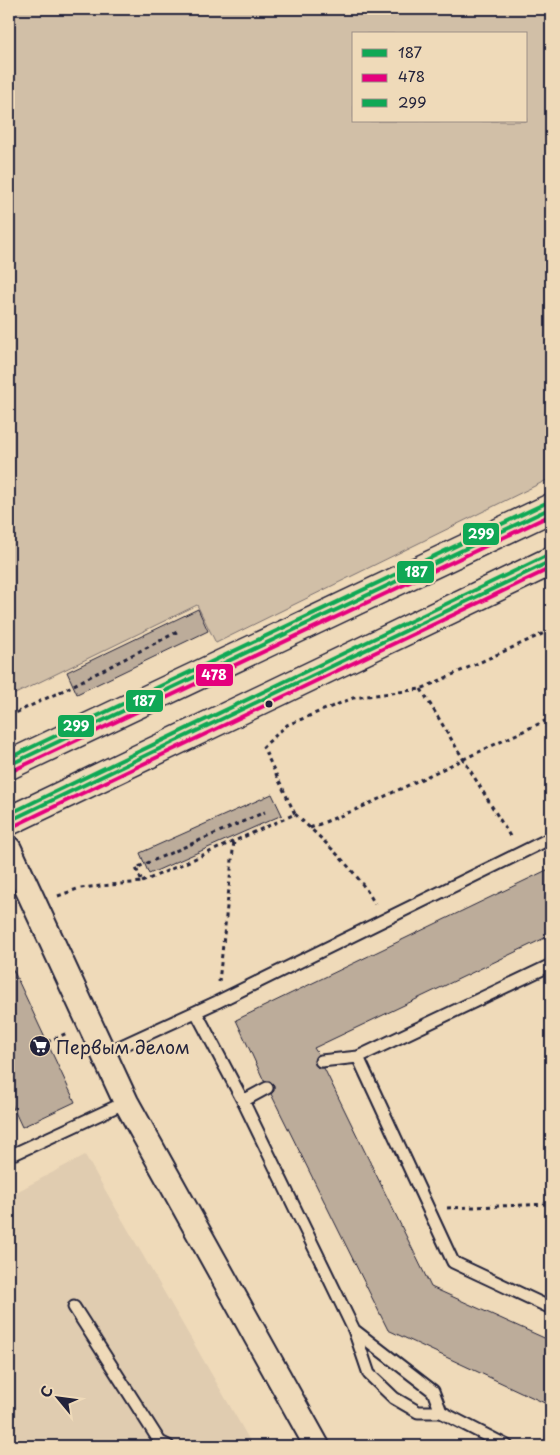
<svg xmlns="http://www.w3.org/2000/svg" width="560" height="1455" font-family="'Playpen Sans',sans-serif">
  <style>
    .built { fill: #e0ccb0 }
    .green { fill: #d1bfa7; stroke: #7a7071; fill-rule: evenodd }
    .building { fill: #bcac9a; stroke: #22223b }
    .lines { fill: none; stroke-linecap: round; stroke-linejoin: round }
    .lane-casing { stroke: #22223b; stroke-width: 15 }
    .street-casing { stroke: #22223b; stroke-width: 28 }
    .secondary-casing { stroke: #22223b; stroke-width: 31 }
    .path { stroke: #22223b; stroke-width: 3; stroke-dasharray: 4 4; stroke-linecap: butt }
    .lane { stroke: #efdab9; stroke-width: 11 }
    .street { stroke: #efdab9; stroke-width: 24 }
    .secondary { stroke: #efdab9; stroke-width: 28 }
    .bus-1-casing { stroke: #efdab9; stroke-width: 8 }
    .bus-2-casing { stroke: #efdab9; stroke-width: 8 }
    .bus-3-casing { stroke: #efdab9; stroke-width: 8 }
    .bus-1 { stroke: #10a855; stroke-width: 4 }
    .bus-2 { stroke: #e5007d; stroke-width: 4 }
    .bus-3 { stroke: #10a855; stroke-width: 4 }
    .bus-dot { fill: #22223b; stroke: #efdab9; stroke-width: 2 }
    .labels { text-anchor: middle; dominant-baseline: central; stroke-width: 5; stroke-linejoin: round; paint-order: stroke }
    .poi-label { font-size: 18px; fill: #22223b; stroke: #efdab9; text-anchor: start }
    .line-badge { stroke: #efdab9; stroke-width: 2 }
    .badge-label { font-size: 14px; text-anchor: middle; font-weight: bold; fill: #fff }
  </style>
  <rect width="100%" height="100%" fill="#efdab9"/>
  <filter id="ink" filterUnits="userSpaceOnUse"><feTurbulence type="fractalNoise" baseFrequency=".02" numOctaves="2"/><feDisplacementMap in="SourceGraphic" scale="10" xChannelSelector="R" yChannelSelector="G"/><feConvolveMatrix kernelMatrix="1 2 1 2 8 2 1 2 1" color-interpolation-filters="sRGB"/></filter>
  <g filter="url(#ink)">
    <path class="built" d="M85,1155L253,1446H9V1196Z"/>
    <path class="green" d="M9,9H551V478L216,643L197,605L9,697ZM354,34H526V121H354Z"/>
    <path class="building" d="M198,609L208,631L77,694L67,672Z
      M272,794L282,815L149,874L140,853Z
      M551,868V935L314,1048L318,1054L314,1061L318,1068H324L431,1287L551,1341V1406L388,1330L271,1094L274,1091V1085L270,1081H264L236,1020Z
      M9,961L75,1102L22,1127L9,1099Z"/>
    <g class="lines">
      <g class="lane-casing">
        <path id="lane" d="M551,965L358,1057L453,1262L551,1308
          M196,1012L243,1101L354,1330L369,1374L394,1398L418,1412H441
          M104,1054L217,1002L551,838
          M321,1061L358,1057
          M243,1101L267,1088
          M9,1152L16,1153L126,1102
          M74,1307L160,1442L168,1446
          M354,1330L433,1391L441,1412L507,1446"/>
      </g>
      <g class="street-casing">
        <path id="street" d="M9,849L126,1102L317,1446"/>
      </g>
      <g class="secondary-casing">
        <path id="secondary" d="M9,765L551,508
          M9,821L551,561"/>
      </g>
      <path class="path" d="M421,689L511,838
        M9,716L64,690L177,632
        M295,814C324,841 355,868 375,904
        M310,828L362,807L551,718
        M142,882L295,814L263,747L287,725L353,698L421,689L551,630
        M58,896L80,888L142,882L136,868L265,812
        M219,982L234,841
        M47,1042L67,1033
        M447,1208L551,1204"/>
      <use href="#lane" class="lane"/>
      <use href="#street" class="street"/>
      <use href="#secondary" class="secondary"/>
      <g class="bus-1-casing">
        <path id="bus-1" d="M9,765L551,508
          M9,821L551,561"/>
      </g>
      <g class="bus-2-casing">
        <path id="bus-2" d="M12,771L551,515
          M12,827L551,568"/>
      </g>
      <g class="bus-3-casing">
        <path id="bus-3" d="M9,758L548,502
          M9,814L548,555"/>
      </g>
      <use href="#bus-1" class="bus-1"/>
      <use href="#bus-2" class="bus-2"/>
      <use href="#bus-3" class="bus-3"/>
    </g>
  </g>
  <defs>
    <g id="supermarket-disc" transform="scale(1.125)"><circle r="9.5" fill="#22223b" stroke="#efdab9"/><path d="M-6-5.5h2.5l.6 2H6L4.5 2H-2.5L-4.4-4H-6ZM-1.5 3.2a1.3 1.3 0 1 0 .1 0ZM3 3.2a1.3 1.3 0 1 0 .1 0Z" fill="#fff"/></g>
  </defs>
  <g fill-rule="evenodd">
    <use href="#supermarket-disc" x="40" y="1046"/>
  </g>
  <circle class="bus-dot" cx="269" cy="704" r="4.5"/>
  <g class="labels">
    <g class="poi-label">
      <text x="56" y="1046">Первым делом</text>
    </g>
  </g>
  <g class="line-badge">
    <rect x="462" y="522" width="38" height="24" rx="5" fill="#10a855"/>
    <rect x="396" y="560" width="39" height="24" rx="5" fill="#10a855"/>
    <rect x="195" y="663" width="39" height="24" rx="5" fill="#e5007d"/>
    <rect x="125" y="689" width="39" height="24" rx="5" fill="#10a855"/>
    <rect x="57" y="714" width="38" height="24" rx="5" fill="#10a855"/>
  </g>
  <g class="badge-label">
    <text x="481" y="539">299</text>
    <text x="416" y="577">187</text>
    <text x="214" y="680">478</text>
    <text x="144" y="706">187</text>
    <text x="76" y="731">299</text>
  </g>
  <rect width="560" height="1455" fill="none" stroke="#efdab9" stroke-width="30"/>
  <rect x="15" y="15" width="530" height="1425" fill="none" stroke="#22223b" stroke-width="2" filter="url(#ink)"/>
  <rect x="352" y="32" width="175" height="90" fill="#efdab9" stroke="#9d9087"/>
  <rect x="362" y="49" width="25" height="8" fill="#10a855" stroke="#9d9087"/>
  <text x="398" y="58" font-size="15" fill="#22223b">187</text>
  <rect x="362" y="74" width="25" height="8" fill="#e5007d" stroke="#9d9087"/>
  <text x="398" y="82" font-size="15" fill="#22223b">478</text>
  <rect x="362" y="99" width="25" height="8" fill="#10a855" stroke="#9d9087"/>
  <text x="398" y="108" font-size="15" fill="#22223b">299</text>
  <g transform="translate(58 1398) rotate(299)" stroke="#efdab9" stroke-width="4" paint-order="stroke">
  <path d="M0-4L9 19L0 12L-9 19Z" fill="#22223b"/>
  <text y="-8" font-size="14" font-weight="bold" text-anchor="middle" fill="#22223b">С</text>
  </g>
</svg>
